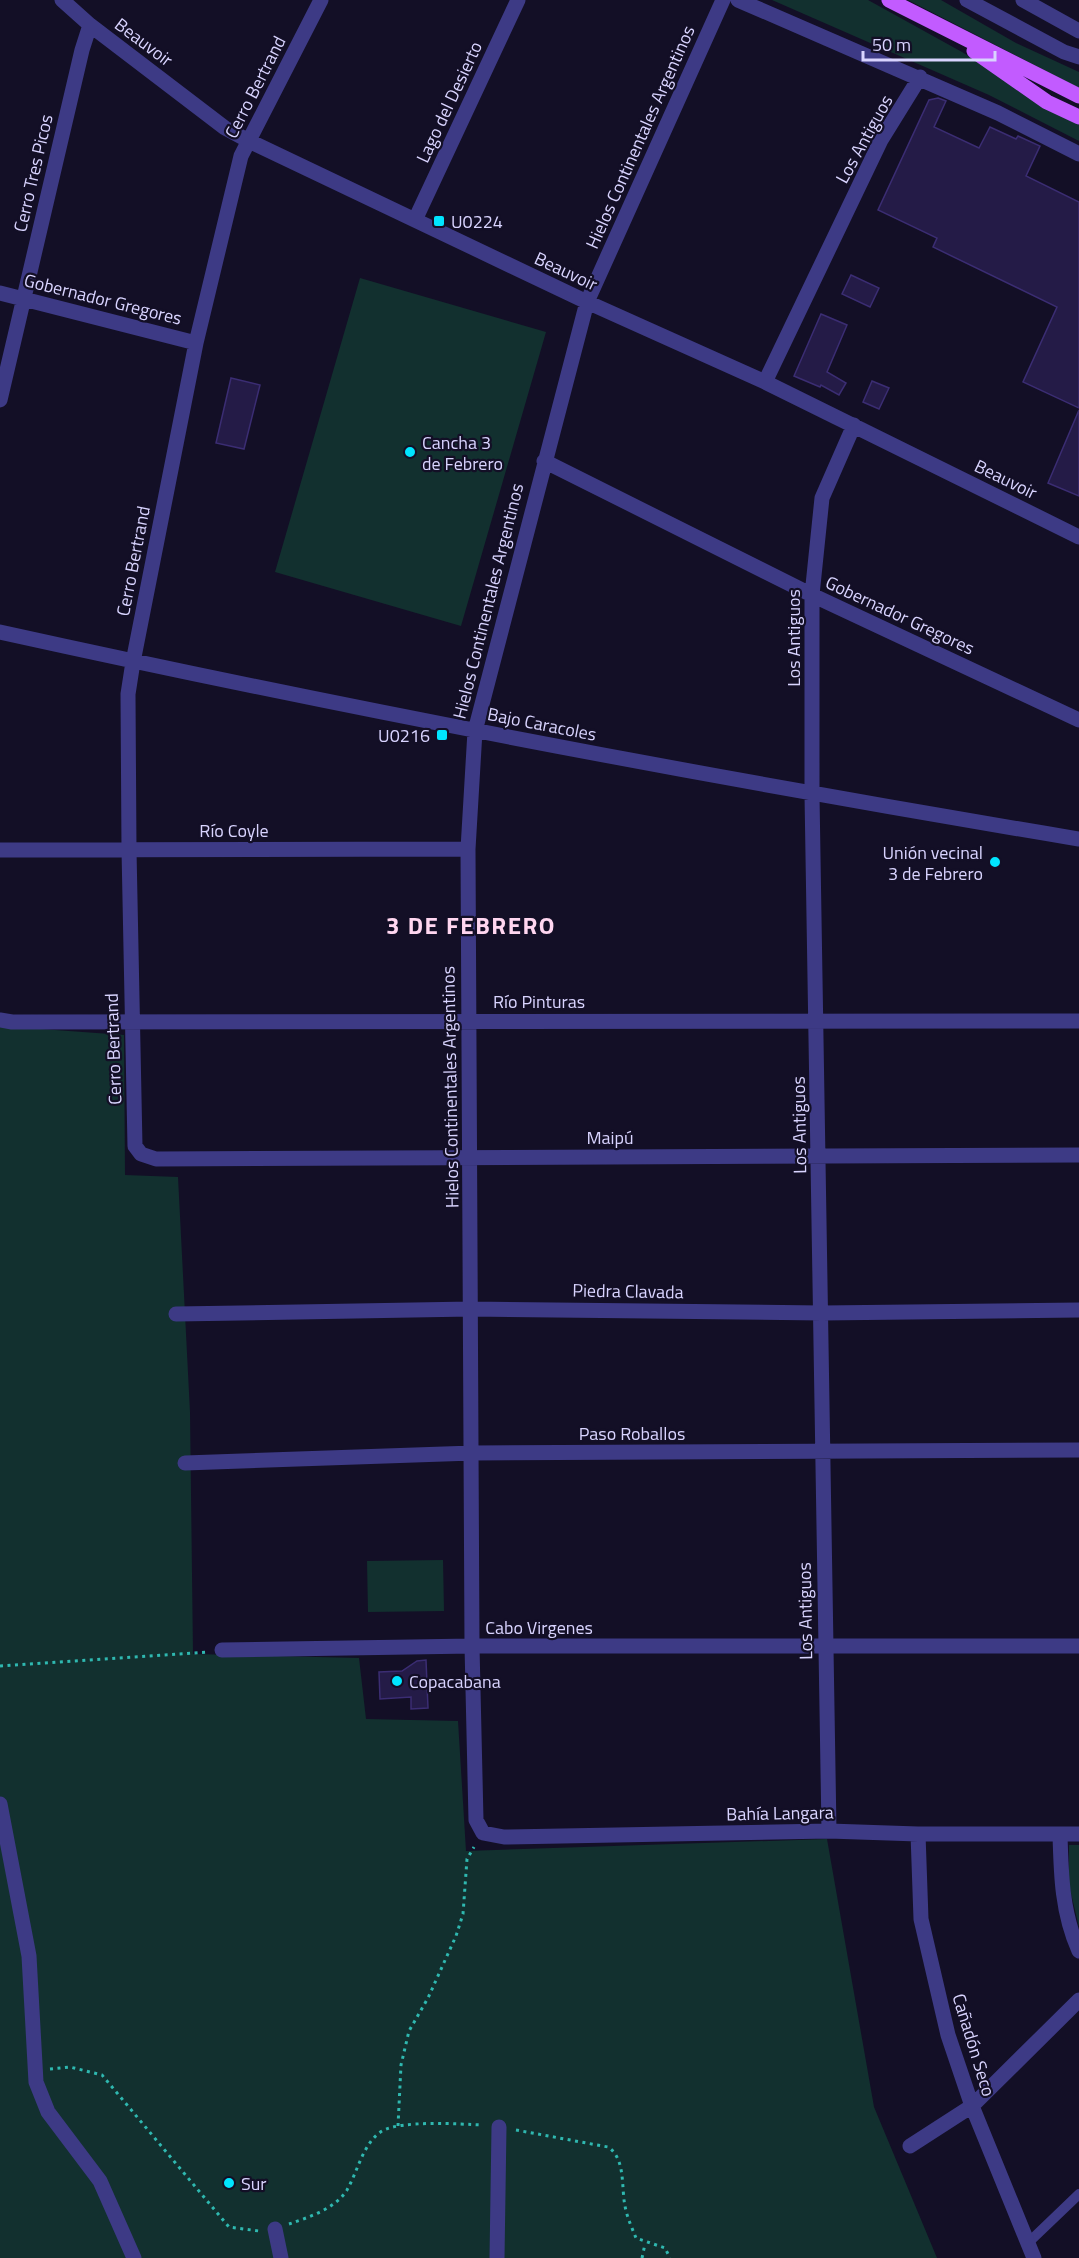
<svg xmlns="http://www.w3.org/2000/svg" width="1079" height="2258" font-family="'Titillium Web',sans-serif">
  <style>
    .green { fill: #12302f }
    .building { fill: #241b47; stroke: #3b2d73; stroke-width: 1.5 }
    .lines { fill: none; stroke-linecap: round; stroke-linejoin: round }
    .path { stroke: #2fb8b0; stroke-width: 3; stroke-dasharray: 3 4.5; stroke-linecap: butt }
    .service { stroke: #3d3a85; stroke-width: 10 }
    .minor { stroke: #3d3a85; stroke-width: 15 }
    .primary { stroke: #c25bff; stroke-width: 15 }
    .poi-dot { fill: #00e5ff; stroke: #130f26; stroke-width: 2 }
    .labels { text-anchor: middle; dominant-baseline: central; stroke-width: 4.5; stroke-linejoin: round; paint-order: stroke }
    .street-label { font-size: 18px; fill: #d9d4ff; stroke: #130f26 }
    .poi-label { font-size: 18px; fill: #d9d4ff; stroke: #130f26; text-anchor: start }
    .district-label { font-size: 24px; font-weight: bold; letter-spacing: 1.5px; fill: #ffd6f0; stroke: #130f26 }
  </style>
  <rect width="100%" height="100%" fill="#130f26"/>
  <path class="green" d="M772,0H868L962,52L1079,125V141L989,95Z
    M908,0H941L1016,43L1079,72V88Z
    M360,278L546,332L461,626L275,572Z
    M0,1026L124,1035L125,1175L178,1177L190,1412L193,1654L359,1658L366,1719L458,1721L466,1851L827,1839L874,2107L937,2258H0Z
    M443,1560L444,1611L368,1612L367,1561Z
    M1069,1845H1079V1927L1069,1885Z"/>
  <path class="building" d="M938,98L946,101L934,127L979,148L990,127L1016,139L1018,136L1040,146L1026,176L1079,202V408L1023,382L1057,307L933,247L937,238L878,210L929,100Z
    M851,275L879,288L870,307L842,294Z
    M821,314L847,325L827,372L846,383L839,395L821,385L820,387L794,376Z
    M231,378L260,385L244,449L216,443Z
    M872,381L889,388L879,409L863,402Z
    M1079,410V496L1048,483Z
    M426,1660L428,1708L411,1709V1697L380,1699L379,1672L402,1671L417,1661Z"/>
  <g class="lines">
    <path class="path" d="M0,1666L208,1652
      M50,2069L70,2067L102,2075L229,2227L259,2231
      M398,2126L401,2065L409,2031L428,1998L456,1936L463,1914L467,1859L474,1847
      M516,2130L608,2147C626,2159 621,2187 625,2206C627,2217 632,2228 636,2238L665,2248L670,2258
      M289,2224C309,2217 335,2209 347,2190C358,2171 363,2143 382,2131C401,2120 460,2124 482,2125
      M642,2258L645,2244"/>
    <path class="service" d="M1029,2242L1079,2194"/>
    <path class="minor" d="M62,0L90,25L225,128L249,141L587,302L765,382L1079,537
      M321,0L241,156L196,343L133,662L128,694L129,850L135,1146L141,1154L156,1159L1079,1155
      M723,0L587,302L475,731L468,849L472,1646L476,1820L483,1833L504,1837L829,1831L918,1834H1079
      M738,0L998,113L1079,154
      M967,0L1064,52L1079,57
      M1023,0L1079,31
      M415,220L518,0
      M0,293L196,343
      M765,382L881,140L920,77
      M0,400L82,50L90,25
      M544,461L812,595L1079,720
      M0,632C358,711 718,779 1079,839
      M0,850L468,849
      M0,1020L12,1022L1079,1021
      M176,1314L471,1309L822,1313L1079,1310
      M185,1463L473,1453L1079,1450
      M222,1650L472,1646H1079
      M0,1804L29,1956L36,2082L48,2112L100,2181L134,2258
      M829,1831L812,795V595L822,498L854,425
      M918,1834L921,1919L948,2035L972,2106L1034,2258
      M1060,1834C1061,1875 1062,1913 1079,1951
      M910,2146L972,2106L1079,2000
      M275,2229L281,2258
      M497,2258L499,2127"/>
    <path class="primary" d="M889,0L1079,96
      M974,51L1047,102L1079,117"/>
  </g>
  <g class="poi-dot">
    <rect x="433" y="215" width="12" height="12" rx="3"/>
    <circle cx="410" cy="452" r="6"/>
    <rect x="436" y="729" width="12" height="12" rx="3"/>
    <circle cx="995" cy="862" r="6"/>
    <circle cx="397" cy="1681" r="6"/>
    <circle cx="229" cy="2183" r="6"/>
  </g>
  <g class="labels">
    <g class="street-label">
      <text transform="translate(144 42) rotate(37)">Beauvoir</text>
      <text transform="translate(255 87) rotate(-63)">Cerro Bertrand</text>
      <text transform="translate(449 102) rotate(-65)">Lago del Desierto</text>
      <text transform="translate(640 137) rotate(-66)">Hielos Continentales Argentinos</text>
      <text transform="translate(864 139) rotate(-61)">Los Antiguos</text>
      <text transform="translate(33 173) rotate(-77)">Cerro Tres Picos</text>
      <text transform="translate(566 271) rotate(25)">Beauvoir</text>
      <text transform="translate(103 299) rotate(14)">Gobernador Gregores</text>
      <text transform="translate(1006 479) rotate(26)">Beauvoir</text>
      <text transform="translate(133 561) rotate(-79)">Cerro Bertrand</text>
      <text transform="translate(488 601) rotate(-76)">Hielos Continentales Argentinos</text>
      <text transform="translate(900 615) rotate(25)">Gobernador Gregores</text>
      <text transform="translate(793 638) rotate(-90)">Los Antiguos</text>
      <text transform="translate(542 724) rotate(11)">Bajo Caracoles</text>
      <text x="234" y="830">Río Coyle</text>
      <text x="539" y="1001">Río Pinturas</text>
      <text transform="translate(113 1049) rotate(-92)">Cerro Bertrand</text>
      <text transform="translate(450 1087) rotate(-91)">Hielos Continentales Argentinos</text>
      <text transform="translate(799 1125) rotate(-91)">Los Antiguos</text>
      <text x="610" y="1137">Maipú</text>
      <text transform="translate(628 1291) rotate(1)">Piedra Clavada</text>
      <text x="632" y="1433">Paso Roballos</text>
      <text transform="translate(805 1611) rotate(-91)">Los Antiguos</text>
      <text x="539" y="1627">Cabo Virgenes</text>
      <text transform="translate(780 1813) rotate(-1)">Bahía Langara</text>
      <text transform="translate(974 2045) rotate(73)">Cañadón Seco</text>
    </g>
    <g class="poi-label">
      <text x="451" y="221">U0224</text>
      <text x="422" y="442">Cancha 3<tspan x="422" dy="21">de Febrero</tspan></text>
      <text x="430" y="735" text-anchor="end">U0216</text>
      <text x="983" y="852" text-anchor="end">Unión vecinal<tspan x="983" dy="21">3 de Febrero</tspan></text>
      <text x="409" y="1681">Copacabana</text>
      <text x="241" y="2183">Sur</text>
    </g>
    <g class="district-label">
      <text x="471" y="925">3 DE FEBRERO</text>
    </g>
  </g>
  <path d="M863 51v9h132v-9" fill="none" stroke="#d9d4ff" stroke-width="3"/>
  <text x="872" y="51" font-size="18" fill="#d9d4ff" stroke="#130f26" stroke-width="4.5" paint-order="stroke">50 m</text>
</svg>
